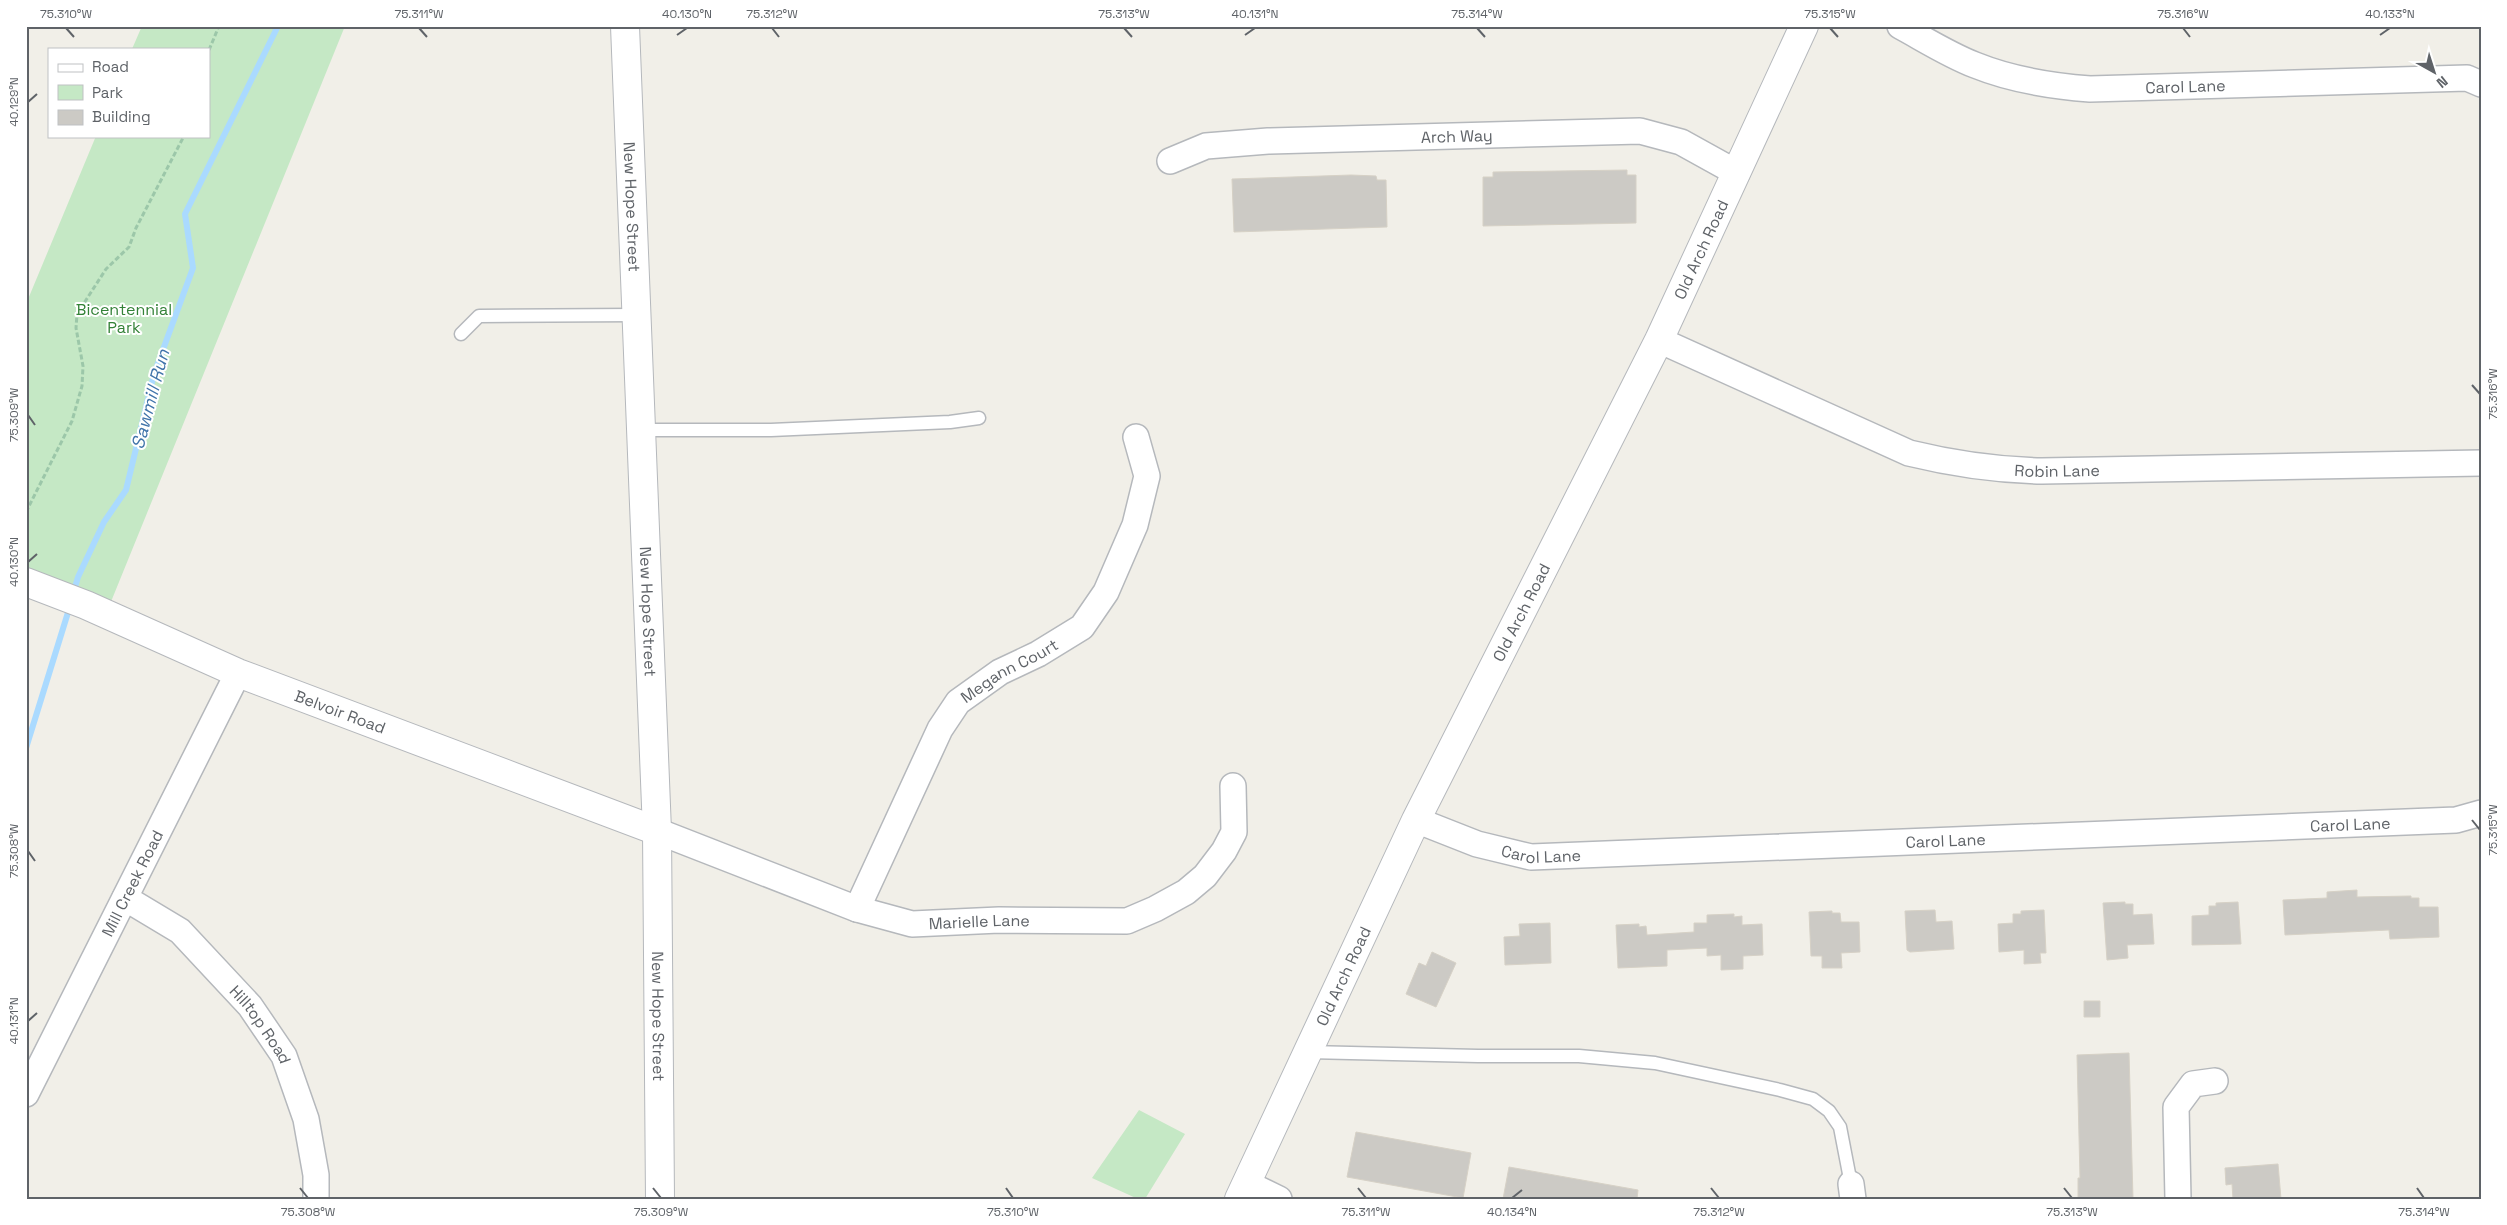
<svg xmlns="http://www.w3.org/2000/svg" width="2507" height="1225" font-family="'Space Grotesk',sans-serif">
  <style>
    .green { fill: #c5e8c5 }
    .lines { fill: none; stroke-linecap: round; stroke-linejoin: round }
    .stream { stroke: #aadaff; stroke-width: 6 }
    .building { fill: #cccac5; stroke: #d6d1c6 }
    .service-casing { stroke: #b5b8bc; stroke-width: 15 }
    .minor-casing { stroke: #b5b8bc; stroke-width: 28 }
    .tertiary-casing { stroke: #b5b8bc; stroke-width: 30 }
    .path { stroke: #9cc7a9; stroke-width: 3; stroke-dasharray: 5 2.5; stroke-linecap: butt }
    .service { stroke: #fff; stroke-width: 12 }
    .minor { stroke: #fff; stroke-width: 25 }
    .tertiary { stroke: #fff; stroke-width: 28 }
    .ticks { fill: none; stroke: #5f6368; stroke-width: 2 }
    .labels { text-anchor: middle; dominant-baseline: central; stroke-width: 4; stroke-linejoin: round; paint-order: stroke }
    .street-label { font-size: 16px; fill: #5f6368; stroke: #fff }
    .park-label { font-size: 16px; fill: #348238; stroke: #fff }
    .water-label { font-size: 18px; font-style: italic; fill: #4174aa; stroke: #fff }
    .neatline { fill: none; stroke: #5f6368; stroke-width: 2 }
    .ticks-label { font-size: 12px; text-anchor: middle; fill: #5f6368 }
  </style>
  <rect width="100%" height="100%" fill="#f1efe8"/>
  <path class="green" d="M142,26H345L106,614L26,582V304L96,136H209V49H132Z
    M1139,1110L1185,1134L1145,1199H1138L1092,1178Z"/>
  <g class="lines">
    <path class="stream" d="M73,594L78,577L104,522L126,490L154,374L193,268L185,214L278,26
      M26,748L70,606"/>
  </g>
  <path class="building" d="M1627,170V175H1636V223L1483,226V177H1493V172Z
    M1351,175L1376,176L1377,180H1386L1387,227L1234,232L1232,179Z
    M2357,890V897L2411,896V898H2419V907H2438L2439,937L2390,939L2389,930L2285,935L2283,900L2327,898V892Z
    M2125,902V904H2133V915L2152,914L2154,944L2127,945L2128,958L2107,960L2103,903Z
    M2238,902L2241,944L2192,945V916L2209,915V906H2216V903Z
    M1935,910L1936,922L1952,921L1954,949L1910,952L1907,950L1905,911Z
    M2044,910L2046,953H2040L2041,963L2024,964V950L1999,952L1998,924L2013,923V914H2021V911Z
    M1832,911V913H1840L1841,922H1859L1860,952L1841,953L1842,968H1822V956H1811L1809,912Z
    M1734,914V917L1742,916V925L1762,924L1763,955L1743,956V969L1721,970V955L1707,956V948L1667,950V966L1618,968L1616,925L1639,924V927L1646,926L1647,935L1694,932V923H1707V915Z
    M1550,923L1551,963L1505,965L1504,937L1520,936L1519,924Z
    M1432,952L1456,963L1436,1007L1406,994L1419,963L1426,966Z
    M2084,1001H2100V1017H2084Z
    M2129,1053L2133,1199H2078V1178H2080L2077,1055Z
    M1356,1132L1471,1153L1463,1198L1347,1177Z
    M2278,1164L2281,1199H2233L2232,1184L2226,1185L2225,1168Z
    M1509,1167L1638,1190L1637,1199H1503Z"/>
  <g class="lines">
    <g class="service-casing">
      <path id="service" d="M461,334L479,316L636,315
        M640,430H771L950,422L979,418
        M1308,1052L1478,1056H1579L1655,1063L1780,1090L1813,1099L1829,1111L1840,1127L1851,1184"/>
    </g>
    <g class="minor-casing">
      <g id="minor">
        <path id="s1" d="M1900,26C1924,39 1949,55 1975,65C2012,80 2050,86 2090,89L2467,78L2481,84"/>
        <path id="s2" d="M1170,161L1206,146L1268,141L1640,131L1681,142L1737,173"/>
        <path id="s3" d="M1659,340L1909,453C1954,464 1996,470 2042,471L2481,463"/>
        <path id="s4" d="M1416,820L1477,844L1531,857L2456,820L2481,813"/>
        <path id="s5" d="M657,831L857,909L912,924L999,920L1127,921L1155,909L1186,892L1205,876L1224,851L1234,832L1233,786"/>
        <path id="s6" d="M125,898L180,931L250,1006L284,1056L306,1119L316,1175V1199"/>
        <path id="s7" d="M857,909L940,729L958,702L1000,672L1038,654L1082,627L1106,592L1135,525L1147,476L1136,437"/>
        <path id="s8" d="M26,1094L238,673"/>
        <path d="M1246,1183L1279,1199"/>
        <path d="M1851,1184L1853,1199"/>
        <path d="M2178,1199L2176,1107L2193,1084L2215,1081"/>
      </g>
    </g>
    <g class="tertiary-casing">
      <g id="tertiary">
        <path id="s9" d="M625,26L657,831L660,1199"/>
        <path id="s10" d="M26,582L86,605L238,673L657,831"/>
        <path id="s11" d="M1239,1199L1416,820L1659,340L1804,26"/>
      </g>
    </g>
    <path class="path" d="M209,50L219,26
      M26,512L72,421L82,386L83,366L76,328L77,314L106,269L129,247L136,228L184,136"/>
    <use href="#service" class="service"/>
    <use href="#minor" class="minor"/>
    <use href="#tertiary" class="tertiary"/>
  </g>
  <path class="ticks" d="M66,28L74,37M419,28L427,37M772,28L779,37M1124,28L1132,37M1477,28L1485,37M1830,28L1838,37M2183,28L2190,37M677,35L687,28M1245,35L1255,28M2380,35L2390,28M28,102L37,94M2472,385L2480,394M28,415L35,425M28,562L37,554M2472,820L2480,830M28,851L35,861M28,1021L37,1013M300,1188L308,1198M653,1188L661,1198M1006,1188L1013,1198M1358,1188L1366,1198M1711,1188L1719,1198M2064,1188L2072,1198M2417,1188L2424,1198M1512,1198L1522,1190"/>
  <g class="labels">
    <g class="street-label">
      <text stroke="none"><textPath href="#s1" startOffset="298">Carol Lane</textPath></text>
      <text stroke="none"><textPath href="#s2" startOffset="290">Arch Way</textPath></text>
      <text stroke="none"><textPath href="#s9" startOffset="181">New Hope Street</textPath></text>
      <text stroke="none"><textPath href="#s11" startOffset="1056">Old Arch Road</textPath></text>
      <text stroke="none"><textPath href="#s3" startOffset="424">Robin Lane</textPath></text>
      <text stroke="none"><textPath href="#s9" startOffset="586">New Hope Street</textPath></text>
      <text stroke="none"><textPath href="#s11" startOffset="651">Old Arch Road</textPath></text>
      <text stroke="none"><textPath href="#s7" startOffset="291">Megann Court</textPath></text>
      <text stroke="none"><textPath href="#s10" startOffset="340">Belvoir Road</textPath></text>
      <text stroke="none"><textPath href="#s4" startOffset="941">Carol Lane</textPath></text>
      <text stroke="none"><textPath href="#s4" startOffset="536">Carol Lane</textPath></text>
      <text stroke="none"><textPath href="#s4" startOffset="131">Carol Lane</textPath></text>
      <text stroke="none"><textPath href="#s8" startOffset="236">Mill Creek Road</textPath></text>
      <text stroke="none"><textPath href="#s5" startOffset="339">Marielle Lane</textPath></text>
      <text stroke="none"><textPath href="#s11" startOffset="246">Old Arch Road</textPath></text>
      <text stroke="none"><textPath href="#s9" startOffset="991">New Hope Street</textPath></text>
      <text stroke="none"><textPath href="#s6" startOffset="188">Hilltop Road</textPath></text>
    </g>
    <g class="park-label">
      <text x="124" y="309">Bicentennial<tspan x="124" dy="18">Park</tspan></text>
    </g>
    <g class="water-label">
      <text transform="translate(150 399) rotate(-75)">Sawmill Run</text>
    </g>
  </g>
  <rect width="2507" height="1225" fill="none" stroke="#ffffff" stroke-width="55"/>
  <rect x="48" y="48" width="162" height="90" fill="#ffffff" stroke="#bfc1c3"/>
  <rect x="58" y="64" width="25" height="8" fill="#ffffff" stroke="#bfc1c3"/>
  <text x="92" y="72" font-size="15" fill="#5f6368">Road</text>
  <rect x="58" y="85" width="25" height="15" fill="#c5e8c5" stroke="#bfc1c3"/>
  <text x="92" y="98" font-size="15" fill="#5f6368">Park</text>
  <rect x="58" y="110" width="25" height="15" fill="#cccac5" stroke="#bfc1c3"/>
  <text x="92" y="122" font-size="15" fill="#5f6368">Building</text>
  <g transform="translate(2434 72) rotate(141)" stroke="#ffffff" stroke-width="4" paint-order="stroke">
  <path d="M0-4L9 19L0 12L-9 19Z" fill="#5f6368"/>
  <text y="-8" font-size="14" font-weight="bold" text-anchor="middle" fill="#5f6368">N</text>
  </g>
  <rect x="28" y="28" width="2452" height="1170" class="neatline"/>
  <g class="ticks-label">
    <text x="66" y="18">75.310°W</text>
    <text x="419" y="18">75.311°W</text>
    <text x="687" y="18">40.130°N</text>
    <text x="772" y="18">75.312°W</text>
    <text x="1124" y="18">75.313°W</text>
    <text x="1255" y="18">40.131°N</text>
    <text x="1477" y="18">75.314°W</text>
    <text x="1830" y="18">75.315°W</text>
    <text x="2183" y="18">75.316°W</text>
    <text x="2390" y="18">40.133°N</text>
    <text transform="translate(14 102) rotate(-90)" y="4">40.129°N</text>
    <text transform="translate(2493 394) rotate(-90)" y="4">75.316°W</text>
    <text transform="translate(14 415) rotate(-90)" y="4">75.309°W</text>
    <text transform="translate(14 562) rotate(-90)" y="4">40.130°N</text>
    <text transform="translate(2493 830) rotate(-90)" y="4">75.315°W</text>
    <text transform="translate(14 851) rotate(-90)" y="4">75.308°W</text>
    <text transform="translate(14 1021) rotate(-90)" y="4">40.131°N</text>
    <text x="308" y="1216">75.308°W</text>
    <text x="661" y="1216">75.309°W</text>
    <text x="1013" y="1216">75.310°W</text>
    <text x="1366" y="1216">75.311°W</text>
    <text x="1512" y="1216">40.134°N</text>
    <text x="1719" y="1216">75.312°W</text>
    <text x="2072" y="1216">75.313°W</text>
    <text x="2424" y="1216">75.314°W</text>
  </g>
</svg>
